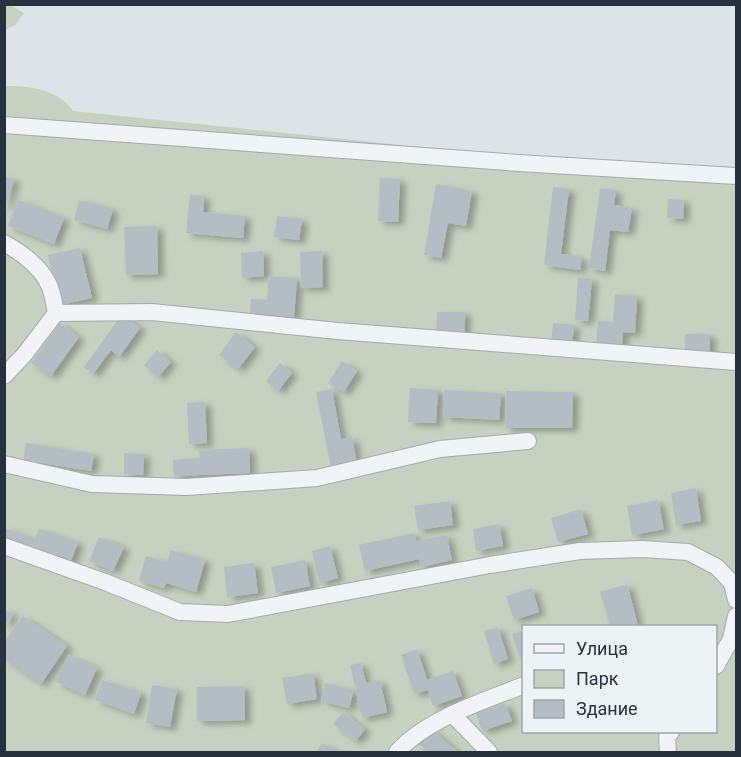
<svg xmlns="http://www.w3.org/2000/svg" width="741" height="757" font-family="Roboto,sans-serif">
  <style>
    .green { fill: #c6d1bf; fill-rule: evenodd }
    .building { fill: #b5bdc4; filter: url(#shadow) }
    .lines { fill: none; stroke-linecap: round; stroke-linejoin: round }
    .minor-casing { stroke: #a3aab1; stroke-width: 18 }
    .minor { stroke: #f1f3f6; stroke-width: 16 }
  </style>
  <defs>
    <filter id="shadow"><feDropShadow dx="6" dy="3.5" stdDeviation="3" flood-color="#0004"/></filter>
  </defs>
  <rect width="100%" height="100%" fill="#dee3e7"/>
  <path class="green" d="M5,4L10,5L24,13L15,25L5,30Z
    M5,86C28,85 60,90 73,111L736,180V752H5ZM524,626H716V732H524Z"/>
  <path class="building" d="M4,176L14,179L5,210H4Z
    M380,178L400,179L398,222L378,221Z
    M436,184L472,191L466,226L448,223L441,258L424,255Z
    M553,187L569,189L561,254L582,257L580,270L544,265Z
    M600,188L616,190L614,205L632,208L628,232L610,230L605,271L589,268Z
    M190,195L204,196L203,212L245,216L243,238L186,233Z
    M668,199L684,200L683,219L667,218Z
    M18,200L64,218L54,244L8,226Z
    M79,200L113,209L107,229L74,220Z
    M277,216L302,219L299,240L274,237Z
    M157,226L158,274L126,275L124,227Z
    M80,248L92,298L60,305L48,255Z
    M263,251L264,276L242,278L241,253Z
    M322,251L323,287L301,288L300,252Z
    M269,276L297,278L294,317L250,314L251,299L267,300Z
    M578,277L592,279L588,321L575,320Z
    M615,294L637,296L635,333L623,332L622,349L596,347L598,321L613,322Z
    M437,312H465L464,335H436Z
    M122,314L140,328L119,357L111,350L93,374L84,367Z
    M60,323L79,337L51,376L31,363Z
    M553,323L574,325L572,346L551,344Z
    M236,332L255,347L238,369L219,355Z
    M685,334H710V354H685Z
    M157,350L171,362L158,377L144,365Z
    M342,361L357,371L344,392L328,383Z
    M280,363L292,373L278,391L266,381Z
    M410,388L438,390L436,423L408,422Z
    M332,389L341,439L352,437L357,463L331,468L316,392Z
    M444,390L501,393L499,420L443,417Z
    M506,391L573,392L572,428H505Z
    M205,402L207,443L189,444L187,403Z
    M26,443L94,454L91,471L23,460Z
    M249,448L250,473L174,476L173,460L200,458L199,450Z
    M124,453L144,454L143,475L124,474Z
    M696,488L701,521L676,525L671,493Z
    M658,500L664,529L632,535L627,506Z
    M450,501L453,525L418,530L414,506Z
    M581,509L588,534L558,542L551,518Z
    M499,524L503,546L476,551L473,529Z
    M4,528L35,539L39,529L78,542L69,566L4,543Z
    M414,533L416,541L447,535L452,560L421,567L419,559L365,571L359,545Z
    M99,537L124,547L113,571L89,561Z
    M330,546L338,578L320,583L312,551Z
    M171,550L205,560L196,592L166,583L164,588L139,581L146,556L167,562Z
    M305,560L310,586L276,593L271,567Z
    M254,563L258,593L227,597L224,567Z
    M627,584L638,626H610L600,592Z
    M532,588L539,612L514,620L506,596Z
    M4,609L13,614L4,628Z
    M23,616L67,646L41,684L4,659V642Z
    M498,627L508,659L494,664L484,631Z
    M524,630V667H523L512,634Z
    M417,649L427,680L453,671L462,696L433,706L428,690L414,694L401,655Z
    M68,655L97,668L85,695L56,682Z
    M361,663L366,683L380,680L387,712L362,718L350,665Z
    M313,673L317,699L287,704L282,678Z
    M103,680L141,693L134,714L95,700Z
    M325,683L354,690L349,708L321,701Z
    M152,685L177,689L170,727L146,723Z
    M244,686L245,720L197,721V687Z
    M505,703L512,721L482,731L476,713Z
    M343,712L365,729L356,741L333,724Z
    M431,729L458,752H429L418,744Z
    M322,743L338,752H316Z"/>
  <g class="lines">
    <g class="minor-casing">
      <path id="minor" d="M4,125L519,163L736,176
        M4,243C21,252 41,267 49,285C53,293 54,304 56,313L24,355L4,376
        M56,313L152,312L338,331L736,362
        M4,464L92,484L187,487L317,478L440,449L528,441
        M4,546L105,582L180,612L228,614L490,565L580,551L642,549L688,552L717,567L732,583L736,600
        M716,666L731,639L736,616
        M452,714L489,752
        M397,752C428,718 482,702 524,685
        M668,752L667,737L671,732"/>
    </g>
    <use href="#minor" class="minor"/>
  </g>
  <rect width="741" height="757" fill="none" stroke="#27323e" stroke-width="12"/>
  <rect x="522" y="625" width="195" height="108" fill="#edf2f5" stroke="#9ea5ac" stroke-width="1.5"/>
  <rect x="534" y="644" width="30" height="9" fill="#f1f3f6" stroke="#9ea5ac" stroke-width="1.5"/>
  <text x="576" y="655" font-size="18" fill="#27323e">Улица</text>
  <rect x="534" y="670" width="30" height="18" fill="#c6d1bf" stroke="#9ea5ac" stroke-width="1.5"/>
  <text x="576" y="685" font-size="18" fill="#27323e">Парк</text>
  <rect x="534" y="700" width="30" height="18" fill="#b5bdc4" stroke="#9ea5ac" stroke-width="1.5"/>
  <text x="576" y="715" font-size="18" fill="#27323e">Здание</text>
</svg>
